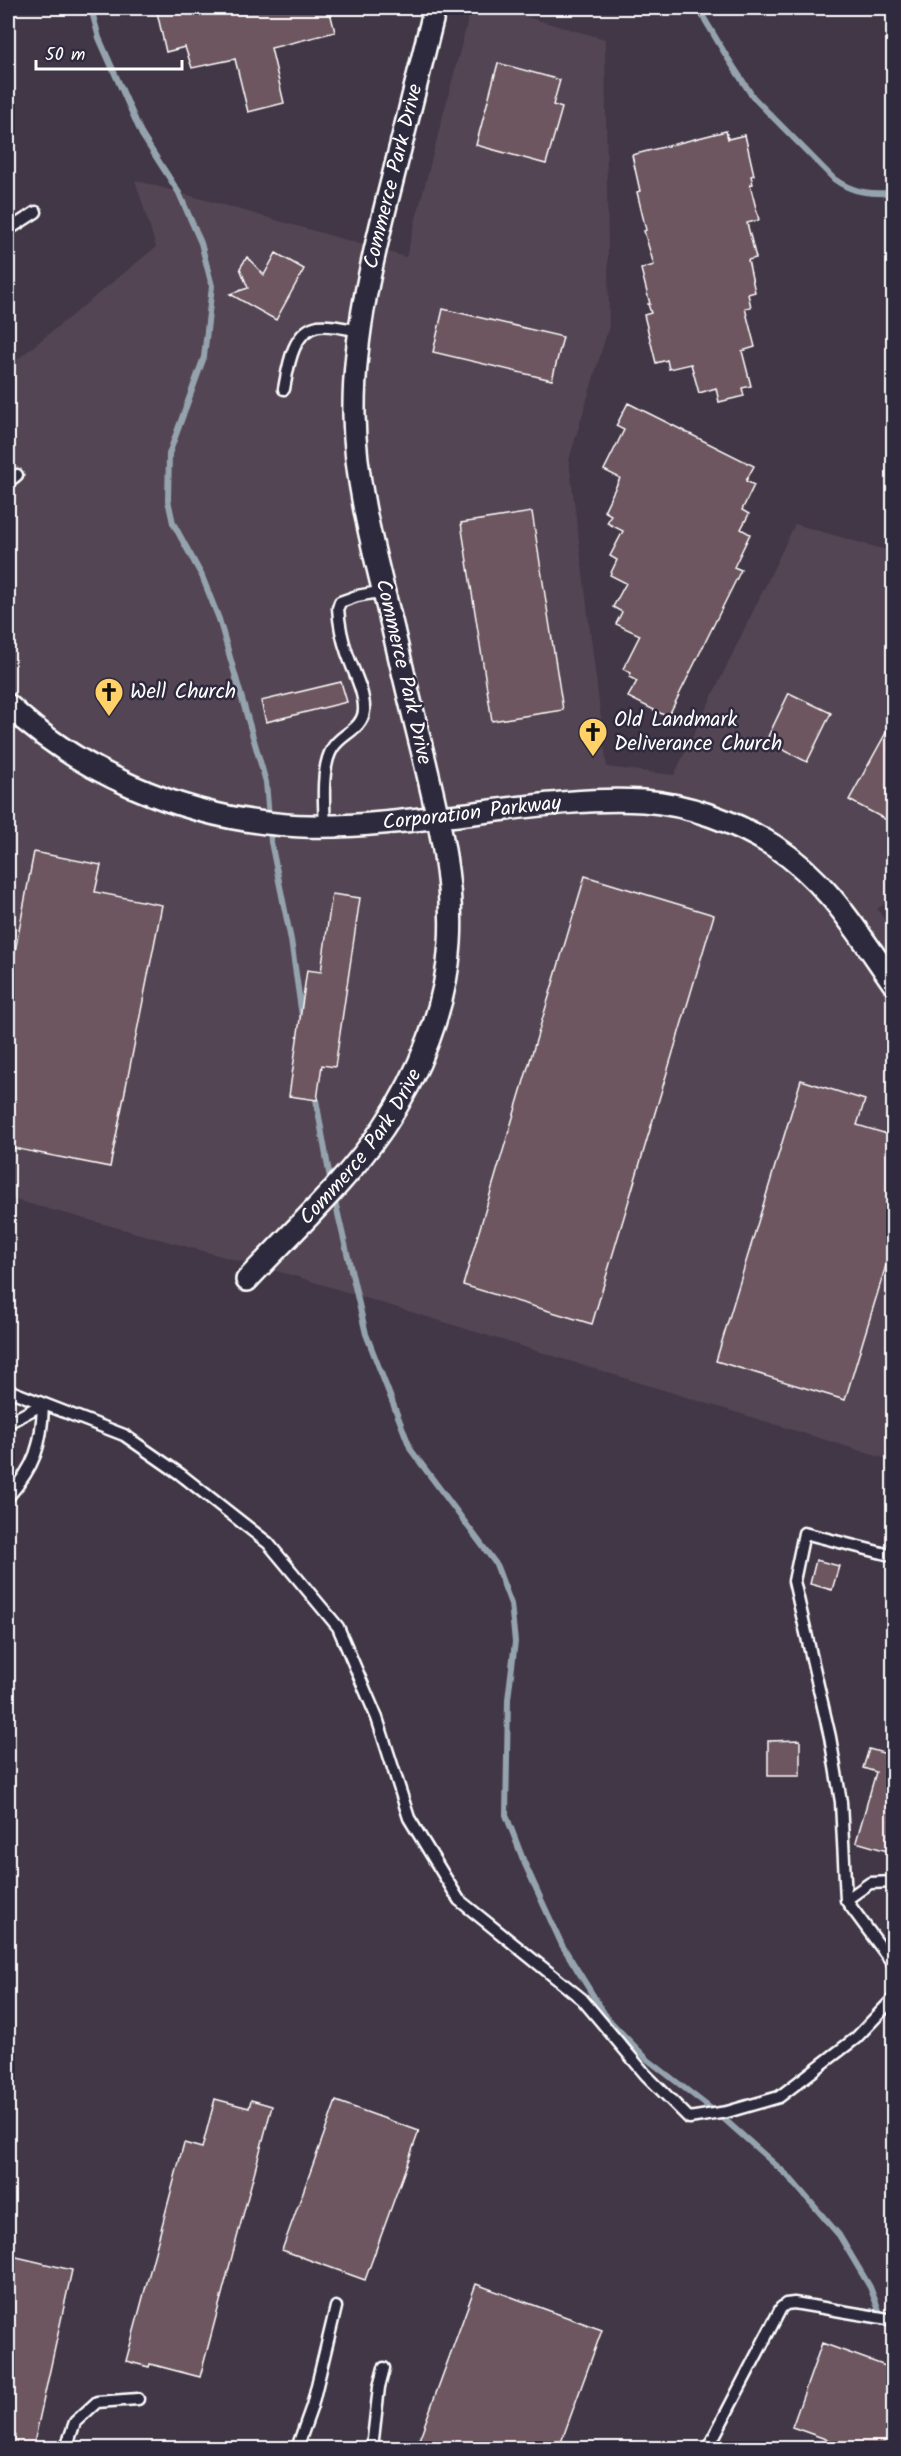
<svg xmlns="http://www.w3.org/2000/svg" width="901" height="2456" font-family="Kalam,sans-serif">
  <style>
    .built { fill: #534452 }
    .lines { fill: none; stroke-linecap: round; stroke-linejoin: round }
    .stream { stroke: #95a3af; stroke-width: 6 }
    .building { fill: #6d565e; stroke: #fff; stroke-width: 1.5 }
    .service-casing { stroke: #fff; stroke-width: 15 }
    .minor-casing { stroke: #fff; stroke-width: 26 }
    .service { stroke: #2f2a3d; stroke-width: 10 }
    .minor { stroke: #2f2a3d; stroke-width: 21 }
    .labels { text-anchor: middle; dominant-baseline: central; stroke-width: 5; stroke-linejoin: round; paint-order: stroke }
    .street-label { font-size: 21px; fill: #fff; stroke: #2f2a3d }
    .poi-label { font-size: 21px; fill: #fff; stroke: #2f2a3d; text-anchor: start }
  </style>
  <rect width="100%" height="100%" fill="#423747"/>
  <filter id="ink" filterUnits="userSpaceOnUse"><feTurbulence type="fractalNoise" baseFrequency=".0167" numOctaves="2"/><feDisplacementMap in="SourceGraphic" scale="12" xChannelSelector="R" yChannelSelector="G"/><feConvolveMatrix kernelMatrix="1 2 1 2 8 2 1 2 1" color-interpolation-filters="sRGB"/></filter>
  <g filter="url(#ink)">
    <path class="built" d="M471,8H494L605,39L609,326L569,460L607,767L674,775L795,524L893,552L894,898L877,909L894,932L893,1461L291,1275L8,1198V367L156,247L135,180L406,257Z"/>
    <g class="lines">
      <path class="stream" d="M91,8L99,38L142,135L179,193L201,243L212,286L204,357L169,454L168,500L173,523L202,576L219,619L266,782L271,842L291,940L302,1016
        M698,8L727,57L753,97L834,179C853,193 870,194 894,193
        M315,1094L331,1184
        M334,1197L366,1334L411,1450L496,1564L511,1604L515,1642L508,1699L506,1815L524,1862L562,1945L607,2018L647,2059L723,2118L788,2176L839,2235L870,2287L880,2313"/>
    </g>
    <path class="building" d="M174,8H329L335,32L271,48L284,103L248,112L235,59L192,68L185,47L166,52L157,12Z
      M498,63L560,80L553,105L562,108L546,164L476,145Z
      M726,131L728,139L745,135L754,175L751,176L753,184L750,185L759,220L747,223L756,258L748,260L755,292L748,294L751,307L745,308L755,347L742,351L751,386L742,388L744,396L719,402L716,388L699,393L691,364L669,369L667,360L656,363L644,315L651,313L648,304H650L641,269L654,265L644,231L646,230L637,192L640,191L632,155Z
      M276,253L304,269L276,320L230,294L248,288L240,268L247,257L264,275Z
      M443,309L563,337L552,380L433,352Z
      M628,403L754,466L746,481L754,485L742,510L749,514L741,529L750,534L734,567L741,570L668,717L628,697L637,681L629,677L631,673L623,669L640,635L616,624L622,612L613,607L626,583L610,575L617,560L610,556L623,531L607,523L611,515L604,511L620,478L604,470L624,430L616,426Z
      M532,512L563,710L492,721L461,523Z
      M341,682L347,702L266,722L261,701Z
      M789,693L831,713L807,762L766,741Z
      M894,718V824L849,800Z
      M34,852L101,865L95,892L162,905L110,1167L8,1147V988Z
      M585,876L714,915L592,1324L463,1285Z
      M332,894L360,898L335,1067L322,1065L317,1100L289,1096L307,970L321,972Z
      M801,1080L865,1100L857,1125L894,1136V1239L845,1400L716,1361Z
      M816,1560L839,1566L832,1590L810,1584Z
      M800,1740V1776H768V1741Z
      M869,1749L894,1756V1853L856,1842L876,1772L863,1768Z
      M215,2099L249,2108L251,2100L272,2106L200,2377L150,2364L149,2367L126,2361L184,2143L202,2148Z
      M336,2101L419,2131L365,2280L282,2250Z
      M8,2255L72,2270L33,2448H8Z
      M476,2284L602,2330L559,2448H416Z
      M822,2343L894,2369V2448H851L792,2427Z"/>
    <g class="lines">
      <g class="service-casing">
        <path id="service" d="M8,230L36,212
          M284,389C288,368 292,331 318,326C331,324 347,329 360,331
          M8,482L17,475
          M325,826C324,805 321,767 332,749C340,734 362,730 364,711C365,692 353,671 347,653C342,639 339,623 338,608L340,602L357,596L384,591
          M8,1390L124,1435L180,1474L268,1543L338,1627L377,1718L409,1818L459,1900L582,1999L646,2075L689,2118L727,2112L779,2097L856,2038L894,1998
          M8,1423L43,1404C42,1445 35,1466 8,1497
          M894,1882L870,1883L846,1900L894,1965
          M846,1900L841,1802L830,1737L794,1581L804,1533L894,1556
          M66,2448L75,2422L97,2402L138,2399
          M297,2448L312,2406L336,2307
          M372,2448L379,2387L384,2368
          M708,2448L781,2308L786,2304L794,2303L894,2320"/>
      </g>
      <g class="minor-casing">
        <g id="minor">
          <path id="s1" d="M8,705C78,772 180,815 276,824C330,830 386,823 440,817C507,810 576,797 643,801C688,804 736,822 774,846C827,880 859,934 894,984"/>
          <path id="s2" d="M247,1280C292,1232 346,1182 383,1128C419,1075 446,1008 450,943C454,881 439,821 425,762C414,717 403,673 393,629C376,559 355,487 354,415C353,332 374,252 394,173C408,118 421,63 435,8"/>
        </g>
      </g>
      <use href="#service" class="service"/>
      <use href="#minor" class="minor"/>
    </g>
  </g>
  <defs>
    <g id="church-pin" transform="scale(1.5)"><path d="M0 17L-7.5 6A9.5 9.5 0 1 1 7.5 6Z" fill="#ffd166" stroke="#2f2a3d"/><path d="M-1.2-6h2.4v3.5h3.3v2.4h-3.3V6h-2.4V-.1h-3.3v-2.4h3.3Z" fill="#111"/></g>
  </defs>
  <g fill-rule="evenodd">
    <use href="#church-pin" x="109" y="692"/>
    <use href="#church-pin" x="593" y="732"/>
  </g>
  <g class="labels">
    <g class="street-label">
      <text stroke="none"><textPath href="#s2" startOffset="1184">Commerce Park Drive</textPath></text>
      <text transform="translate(403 672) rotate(77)">Commerce Park Drive</text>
      <text stroke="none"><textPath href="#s1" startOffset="495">Corporation Parkway</textPath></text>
      <text stroke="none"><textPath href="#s2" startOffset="176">Commerce Park Drive</textPath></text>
    </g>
    <g class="poi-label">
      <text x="130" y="692">Well Church</text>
      <text x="614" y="720">Old Landmark<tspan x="614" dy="24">Deliverance Church</tspan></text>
    </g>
  </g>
  <rect width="901" height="2456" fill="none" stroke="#2f2a3d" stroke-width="30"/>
  <rect x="15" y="15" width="871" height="2426" fill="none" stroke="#fff" stroke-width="2" filter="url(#ink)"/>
  <path d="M36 60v9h146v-9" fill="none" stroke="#ffffff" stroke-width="3"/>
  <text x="45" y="60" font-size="18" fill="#ffffff" stroke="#2f2a3d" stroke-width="4.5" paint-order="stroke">50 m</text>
</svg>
